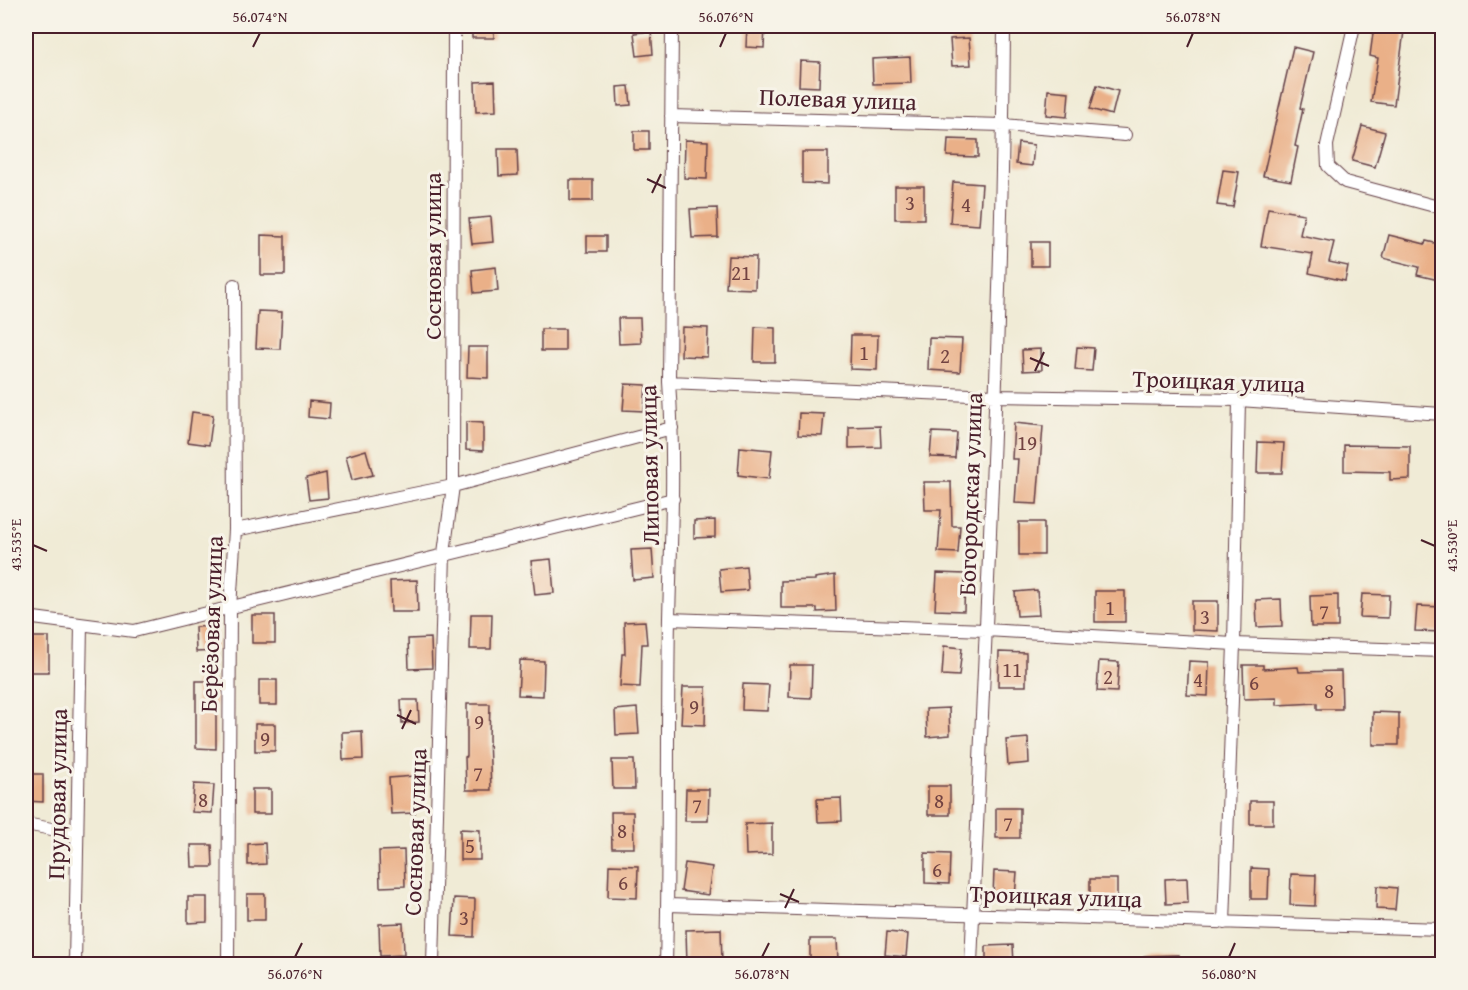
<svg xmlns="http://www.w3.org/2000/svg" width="1468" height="990" font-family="'Gentium Book Plus',serif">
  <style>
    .building { fill: #eab088 }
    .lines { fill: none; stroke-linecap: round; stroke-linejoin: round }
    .minor-casing { stroke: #633e45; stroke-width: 14 }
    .minor { stroke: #fff; stroke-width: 12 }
    .ticks { fill: none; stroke: #4a1f2b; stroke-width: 2 }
    .labels { text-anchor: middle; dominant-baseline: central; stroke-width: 6; stroke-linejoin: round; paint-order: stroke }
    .number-label { font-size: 21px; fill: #724342 }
    .street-label { font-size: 24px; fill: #4a1f2b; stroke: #f7f3e8 }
    .neatline { fill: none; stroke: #4a1f2b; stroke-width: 2 }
    .ticks-label { font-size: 15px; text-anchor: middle; fill: #4a1f2b }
  </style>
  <rect width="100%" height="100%" fill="#f7f3e8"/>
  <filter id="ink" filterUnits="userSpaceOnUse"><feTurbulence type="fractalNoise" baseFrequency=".0167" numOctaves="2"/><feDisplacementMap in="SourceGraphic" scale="12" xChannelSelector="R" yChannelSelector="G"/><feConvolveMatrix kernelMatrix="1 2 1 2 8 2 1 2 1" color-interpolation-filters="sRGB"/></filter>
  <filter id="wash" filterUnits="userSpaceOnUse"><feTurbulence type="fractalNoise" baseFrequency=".008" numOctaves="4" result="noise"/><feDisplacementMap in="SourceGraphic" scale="24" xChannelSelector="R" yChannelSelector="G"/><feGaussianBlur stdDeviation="1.35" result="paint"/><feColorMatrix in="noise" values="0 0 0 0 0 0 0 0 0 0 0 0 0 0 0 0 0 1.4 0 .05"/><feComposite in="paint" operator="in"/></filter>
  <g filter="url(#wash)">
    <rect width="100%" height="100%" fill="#f0ebd6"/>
    <g id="blocks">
      <path class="building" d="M472,26H494V38H472Z
        M747,26H765L764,48L746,47Z
        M1374,26L1404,31L1394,105L1371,102L1378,58L1370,56Z
        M651,31L653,54L637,56L634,33Z
        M969,38L971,65L952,66L950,39Z
        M1293,47L1313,52L1300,108L1303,109L1295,146L1298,147L1291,181L1263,176Z
        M910,57L911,83L873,84L872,59Z
        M800,61L820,62L819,87L799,86Z
        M495,81L496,111L476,112L475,82Z
        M1097,85L1118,91L1112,115L1090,109Z
        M629,86L631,105L618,106L617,87Z
        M1048,90L1069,92L1067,117L1046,115Z
        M1362,126L1385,132L1375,167L1352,161Z
        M634,131H649V150H634Z
        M948,139L978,140V157L947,156Z
        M685,140L708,141L707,179L684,178Z
        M1018,143L1034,145L1032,166L1016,164Z
        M498,149H517L518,175L499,176Z
        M802,152H828V184L802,183Z
        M1223,170L1239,172L1233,207L1217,205Z
        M570,180H593V201H570Z
        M953,182L982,184L979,225L950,223Z
        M895,186H924V219H895Z
        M717,208L718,237L692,238L690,209Z
        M1268,208L1304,214L1300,235L1334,242L1329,262L1348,266L1345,281L1309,273L1313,254L1261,246Z
        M491,217L493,242L472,244L469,219Z
        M261,235L285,236V275H261Z
        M1389,235L1425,244L1426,241L1443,245V281L1417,275L1419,267L1383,258Z
        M587,236H606V252H587Z
        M1031,242H1048V266H1031Z
        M728,256L756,257L755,289L726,288Z
        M496,267L498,291L474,293L472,270Z
        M258,311L282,312L280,349L256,348Z
        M618,318H640L641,343L619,344Z
        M682,327L708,328L707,357L681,356Z
        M755,327L775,328V362H754Z
        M541,329H565V351H541Z
        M851,335H878L877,370L850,369Z
        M929,338L962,339L960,372L928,370Z
        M468,347H488V378L467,377Z
        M1077,347L1094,348L1092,371L1075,370Z
        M1041,349L1042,370L1023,371L1022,350Z
        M625,384L646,385L644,411L623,410Z
        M309,401L330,403L329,419L308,417Z
        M192,412L213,415L209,445L188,442Z
        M799,413L824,414L822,436L798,435Z
        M466,422L483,423V451L466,450Z
        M1014,423L1043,426L1037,504L1015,503L1018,459H1012Z
        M880,426L881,447L849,448V427Z
        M932,432L957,433L955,458L930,457Z
        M1258,442L1284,443L1282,473H1257Z
        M1344,445L1410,446V479L1390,480V472L1344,471Z
        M740,447L772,450L769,479L738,475Z
        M366,450L373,475L352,480L346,456Z
        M326,473L328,498L309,500L306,478Z
        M924,482H951L952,526H960L958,553L938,552L941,510H925Z
        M715,520V537L694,538V521Z
        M1019,522H1044V555H1019Z
        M652,549L654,578L633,580L631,550Z
        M551,559L554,593L535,595L531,561Z
        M746,566L748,590L721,592L719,569Z
        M937,573L965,574L964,611L935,610Z
        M835,575L836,611L817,612V608H781V581L815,580V578Z
        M417,580L418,612H391L390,581Z
        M1037,590L1039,615L1017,616L1015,592Z
        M1095,591H1125V622H1095Z
        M1362,594L1389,595L1388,618L1360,617Z
        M1338,595V627H1311L1310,596Z
        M1281,599L1282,626L1257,627L1256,600Z
        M1192,601H1218V631L1192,630Z
        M1417,606L1443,607V632L1415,631Z
        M471,614H492L491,649H470Z
        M252,615H275V643H252Z
        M645,621L647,644H642L640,687L620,686L622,654H625L624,622Z
        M216,626L217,651L196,652L195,627Z
        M26,637H49V672H26Z
        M431,638L432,668L409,669L408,639Z
        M944,646L962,648L959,676L942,675Z
        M999,652L1026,653V686H998Z
        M520,660L544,661L543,696L518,695Z
        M1099,661L1119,662L1117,692L1097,691Z
        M1189,661L1209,662L1208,696L1187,695Z
        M790,665H812L811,698L789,697Z
        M1243,665H1263V669L1298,667L1299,672L1341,671L1342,709H1317V703L1277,705V698L1244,699Z
        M259,680H277V705H259Z
        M196,681H216V749L196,748Z
        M743,684L769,685L767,711L742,710Z
        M683,687H706L705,725L681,724Z
        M401,700H418L419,722L402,723Z
        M467,704H490L489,738L491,790H466L465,757L467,756Z
        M637,708L639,734L616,735L615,710Z
        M949,708L950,735L927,737L926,709Z
        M1373,712L1399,713V745H1373Z
        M255,724H275V751H255Z
        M362,731L363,759L343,760L342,732Z
        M1028,738L1029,763L1008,765L1006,740Z
        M612,760H634L635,789H613Z
        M26,774H43V802L26,801Z
        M414,776L415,813L391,814L389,778Z
        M194,784L214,785L212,813L192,812Z
        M928,786H950V815H928Z
        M252,789H271V814H252Z
        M686,789H709L708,821H685Z
        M841,798L842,821L818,822L817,799Z
        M1250,801H1273V824H1250Z
        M996,808H1020V838H996Z
        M611,812H633L634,848H612Z
        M772,823V854L746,855L745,824Z
        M460,829L480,830V860H460Z
        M265,843L266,864L248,865V844Z
        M191,845H212L213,867H192Z
        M404,850L405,886L380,887L379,851Z
        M925,853L950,854L949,884L925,883Z
        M685,863L712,867L708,895L681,891Z
        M609,865L638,866L637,898L608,897Z
        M1251,868L1269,869L1268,899H1251Z
        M994,871L1017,872L1015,897L993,896Z
        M1291,874L1316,875L1315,906L1290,905Z
        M1187,878L1188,903L1166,904L1165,879Z
        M1090,879H1117V902H1090Z
        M1377,886L1397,888L1395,910L1376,909Z
        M247,894H265V920H247Z
        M188,897H207V922L188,923Z
        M454,898L475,899L474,937L452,936Z
        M403,923L404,955L380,956L379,924Z
        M721,929L722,963L687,964L686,930Z
        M887,932L908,934L906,957L885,955Z
        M810,939H837L838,961L810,962Z
        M1013,945L1014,964H986V946Z
        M1179,955V964H1144V956Z"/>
    </g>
  </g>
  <g filter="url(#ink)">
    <use href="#blocks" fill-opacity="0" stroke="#633e45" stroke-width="1.5"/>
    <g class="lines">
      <g class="minor-casing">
        <path id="minor" d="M454,26L453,486L672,428
          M1354,26L1327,145L1328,166L1345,182L1442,208
          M671,116L1003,125L1125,135
          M669,382L994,396L1239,400L1442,414
          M235,530L453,486L444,553L433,964
          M26,617L134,631L673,499
          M669,619L986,630L1234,644L1442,651
          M26,824L77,834
          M668,905L1442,929
          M1224,923L1234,644L1239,400
          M75,964L81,625
          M228,964L230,608L235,530L234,285
          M666,964C669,849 667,734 669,618C671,539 675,461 669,382L672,26
          M971,964C984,652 1002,339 1004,26"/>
      </g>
      <use href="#minor" class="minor"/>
    </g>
  </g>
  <path class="ticks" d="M253,47L260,33M720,47L726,33M1187,47L1193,33M647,179L666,188M652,193L661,174M1030,358L1049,366M1035,371L1044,352M1421,540L1435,546M33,545L47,551M397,715L416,724M402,729L411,710M780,894L799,902M785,908L794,889M295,957L302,943M762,957L769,943M1229,957L1235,943"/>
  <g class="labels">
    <g class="number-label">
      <text x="910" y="202">3</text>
      <text x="966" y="204">4</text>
      <text x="741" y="272">21</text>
      <text x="864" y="352">1</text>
      <text x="945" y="355">2</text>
      <text x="1027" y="442">19</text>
      <text x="1110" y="607">1</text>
      <text x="1324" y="611">7</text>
      <text x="1205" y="616">3</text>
      <text x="1012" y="669">11</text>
      <text x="1108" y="676">2</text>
      <text x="1198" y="679">4</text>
      <text x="1254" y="682">6</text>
      <text x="1329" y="690">8</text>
      <text x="694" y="706">9</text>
      <text x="479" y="721">9</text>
      <text x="265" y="738">9</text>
      <text x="478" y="773">7</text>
      <text x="203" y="799">8</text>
      <text x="939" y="800">8</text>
      <text x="697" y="805">7</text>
      <text x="1008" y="823">7</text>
      <text x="622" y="830">8</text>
      <text x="470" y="845">5</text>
      <text x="937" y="869">6</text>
      <text x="623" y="882">6</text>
      <text x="464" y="917">3</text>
    </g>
    <g class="street-label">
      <text transform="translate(838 99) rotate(2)">Полевая улица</text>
      <text transform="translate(432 256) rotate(-90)">Сосновая улица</text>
      <text transform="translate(1219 381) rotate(2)">Троицкая улица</text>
      <text transform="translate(649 465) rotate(-91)">Липовая улица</text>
      <text transform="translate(970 494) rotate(-88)">Богородская улица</text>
      <text transform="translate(211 624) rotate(-88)">Берёзовая улица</text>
      <text transform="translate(57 794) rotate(-89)">Прудовая улица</text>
      <text transform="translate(415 832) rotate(-88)">Сосновая улица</text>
      <text transform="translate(1056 896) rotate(2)">Троицкая улица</text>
    </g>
  </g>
  <rect width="1468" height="990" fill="none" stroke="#f7f3e8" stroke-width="66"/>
  <rect x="33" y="33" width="1402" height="924" class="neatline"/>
  <g class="ticks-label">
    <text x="260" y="22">56.074°N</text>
    <text x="726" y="22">56.076°N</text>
    <text x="1193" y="22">56.078°N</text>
    <text transform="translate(16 545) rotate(-90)" y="5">43.535°E</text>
    <text transform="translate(1452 546) rotate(-90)" y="5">43.530°E</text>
    <text x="295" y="979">56.076°N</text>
    <text x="762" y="979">56.078°N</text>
    <text x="1229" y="979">56.080°N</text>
  </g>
</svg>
